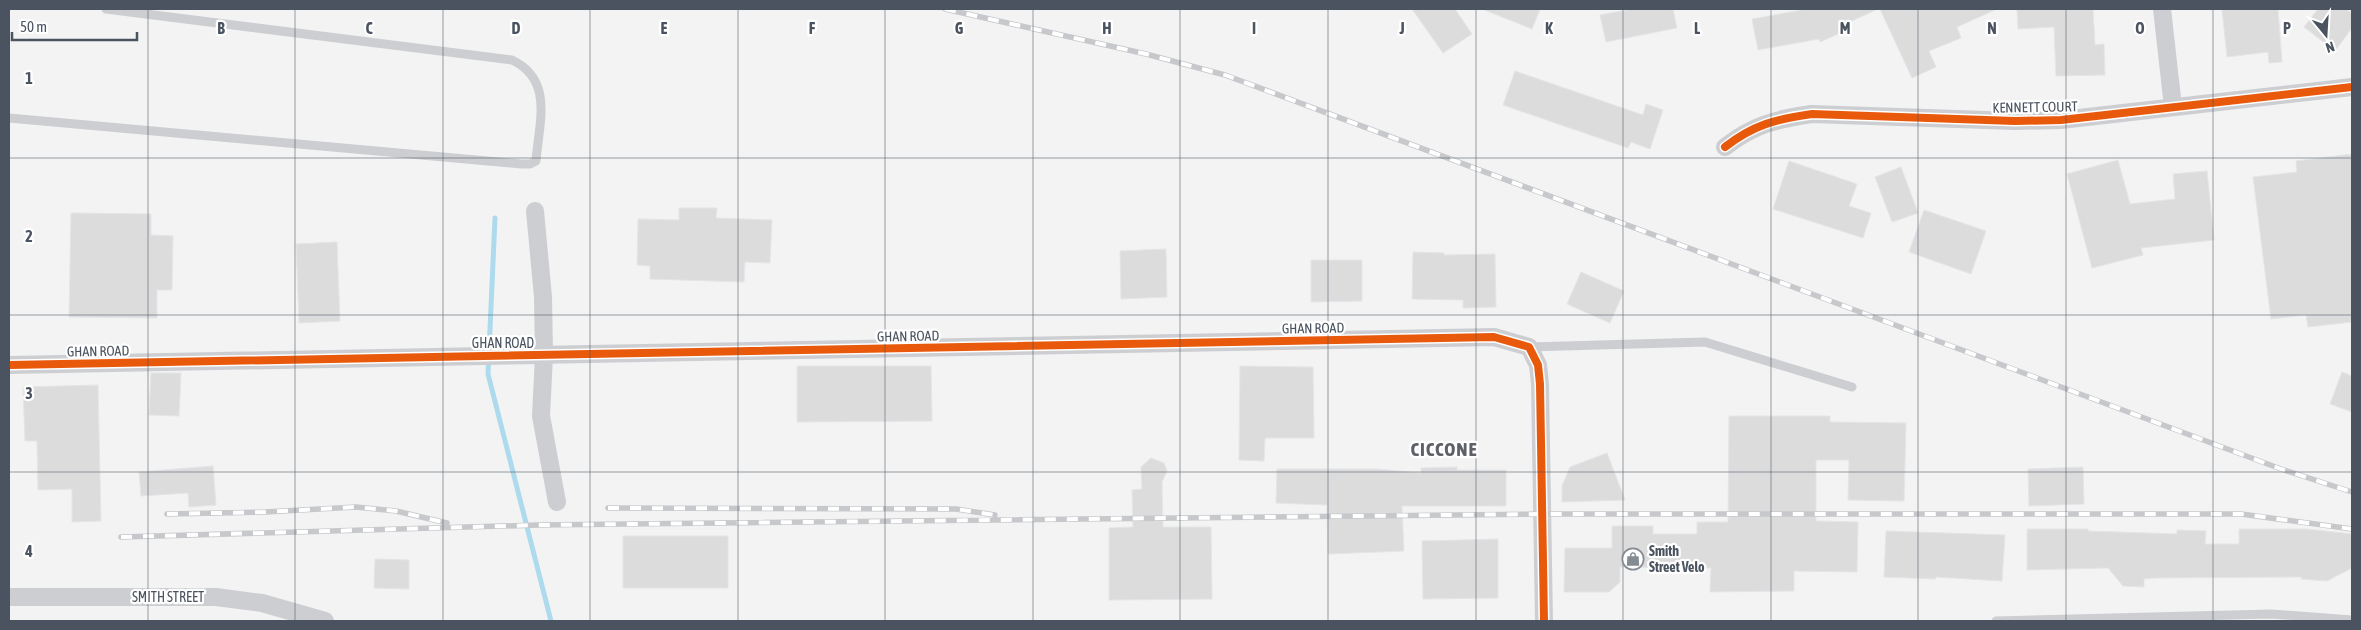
<svg xmlns="http://www.w3.org/2000/svg" width="2361" height="630" font-family="'Asap Condensed',sans-serif">
  <style>
    .lines { fill: none; stroke-linecap: round; stroke-linejoin: round }
    .stream { stroke: #aedaed; stroke-width: 5 }
    .building { fill: #dcdcdd; stroke: #e4e5e6 }
    .lane { stroke: #ccced1; stroke-width: 9 }
    .street { stroke: #ccced1; stroke-width: 18 }
    .rail-casing { stroke: #c7c8cb; stroke-width: 5.5 }
    .rail { stroke: #fff; stroke-width: 4; stroke-dasharray: 11; stroke-linecap: butt }
    .cycleway-casing { stroke: #fff; stroke-width: 11 }
    .cycleway { stroke: #e8590c; stroke-width: 8 }
    .grid { fill: none; stroke: #4a535f; stroke-width: 1; stroke-opacity: 0.55 }
    .labels { text-anchor: middle; dominant-baseline: central; stroke-width: 4.5; stroke-linejoin: round; paint-order: stroke }
    .street-label { font-size: 14px; fill: #4a535f; stroke: #fff }
    .poi-label { font-size: 14px; font-weight: bold; fill: #4a535f; stroke: #fff; text-anchor: start }
    .district-label { font-size: 19px; font-weight: bold; letter-spacing: 1px; fill: #5e6167; stroke: #fff }
    .grid-label { font-size: 16px; text-anchor: middle; font-weight: bold; fill: #4a535f; stroke: #fff; stroke-width: 4.5; stroke-linejoin: round; paint-order: stroke }
  </style>
  <rect width="100%" height="100%" fill="#f3f3f3"/>
  <g class="lines">
    <path class="stream" d="M495,218L488,374L551,621"/>
  </g>
  <path class="building" d="M1412,9H1455L1472,34L1443,53Z
    M1482,9H1540L1532,29Z
    M1632,9H1673L1677,28L1606,42L1600,15Z
    M1807,9H1878L1845,24L1847,30L1820,42L1819,39L1758,50L1752,19Z
    M1880,9H1997L1957,27L1961,38L1929,51L1936,67L1912,78Z
    M2017,9H2093L2095,45L2104,44L2105,75L2056,76L2054,27L2018,29Z
    M2222,9H2278L2282,62L2269,63L2268,52L2227,57Z
    M2318,9H2346L2352,13V28L2335,51L2304,27Z
    M1515,71L1643,115L1646,104L1663,110L1650,149L1631,142L1628,148L1503,105Z
    M2352,154V322L2308,327L2306,315L2271,319L2253,177L2297,172L2296,161Z
    M2118,160L2130,204L2175,199L2173,174L2207,171L2214,240L2141,248L2143,255L2092,268L2067,174Z
    M1789,161L1857,184L1849,206L1871,213L1863,238L1773,209Z
    M1901,167L1918,213L1892,222L1875,177Z
    M679,208H717L716,218L772,220L770,263L745,262L744,282L650,279V266L637,265L638,219L679,220Z
    M1924,210L1986,231L1971,274L1909,252Z
    M71,213L151,214V235L173,236L172,290H157V318L69,317Z
    M337,242L340,321L299,323L296,244Z
    M1166,249L1167,297L1121,299L1120,251Z
    M1413,252L1444,253V255L1495,254L1496,307L1463,308V300L1412,299Z
    M1311,260H1362V301L1311,302Z
    M1581,272L1624,291L1610,323L1567,304Z
    M797,366H931L932,421L797,422Z
    M1240,366L1313,367L1314,438H1265L1264,461L1239,460Z
    M2342,372L2352,376V412L2330,404Z
    M151,373H181L179,416L149,415Z
    M98,385L101,521L72,522V489L38,490L37,441H25L23,387Z
    M1729,416H1830V422L1906,423L1904,501L1848,500L1849,460H1816V521L1858,522L1857,572L1794,571V591L1710,592L1711,568L1620,567V582L1609,592H1564L1565,548H1612V526H1653V534H1697V522H1728Z
    M1607,453L1625,500L1562,502V486L1570,467Z
    M1151,458L1164,463L1167,471L1162,482L1163,527H1211L1212,599L1109,600V528L1133,527L1132,490L1142,489L1141,467Z
    M213,466L216,505L189,507L188,493L141,496L139,472Z
    M1457,467V470H1506V506H1402L1404,551L1328,554L1327,505L1276,503L1277,469H1377L1421,473V468Z
    M2083,467L2084,504L2029,506L2028,469Z
    M2027,529H2088V531L2177,534V530L2206,531L2205,544H2239V529H2307L2352,534V568L2327,581L2301,579L2302,577L2155,578L2144,579V587L2123,586L2108,568L2027,570Z
    M1886,531L2005,535L2002,581L1936,577L1935,579L1884,577Z
    M623,536H728V588H623Z
    M1498,539V598L1423,599L1422,541Z
    M375,559L409,560V589L374,588Z"/>
  <g class="lines">
    <path class="lane" d="M9,118L521,164H530L536,161C539,122 554,80 512,60L106,9
      M1529,347L1705,342L1852,387
      M1996,621L2271,614L2352,620"/>
    <path class="street" d="M2162,9L2173,107
      M1725,147C1753,125 1776,119 1812,114L2015,121L2061,120L2352,87
      M535,211L543,297L544,355L541,416L557,502
      M9,365L1494,337L1529,347L1538,365L1540,384L1544,621
      M9,597H216L262,603L325,621"/>
    <g class="rail-casing">
      <path id="rail" d="M945,9L1146,54L1225,75L2281,469L2352,492
        M608,508L956,509L995,515
        M167,514L265,512L356,507L396,511L447,523
        M121,537L539,525L1541,514H2241L2352,529"/>
    </g>
    <use href="#rail" class="rail"/>
    <g class="cycleway-casing">
      <path id="cycleway" d="M1725,147C1753,125 1776,119 1812,114L2015,121L2061,120L2352,87
        M9,365L1494,337L1529,347L1538,365L1540,384L1544,621"/>
    </g>
    <use href="#cycleway" class="cycleway"/>
  </g>
  <path class="grid" d="M148,9V621M295,9V621M443,9V621M590,9V621M738,9V621M885,9V621M1033,9V621M1180,9V621M1328,9V621M1476,9V621M1623,9V621M1771,9V621M1918,9V621M2066,9V621M2213,9V621M9,158H2352M9,315H2352M9,472H2352"/>
  <defs>
    <g id="shop-ring" transform="scale(1.125)"><circle r="9.5" fill="#fff" stroke="#858b93" stroke-width="1.5"/><path d="M-5-2.5h2.3a2.7 3.5 0 0 1 5.4 0H5L5.5 6h-11ZM-1.5-2.5h3a1.5 2.3 0 0 0-3 0Z" fill="#858b93"/></g>
  </defs>
  <g fill-rule="evenodd">
    <use href="#shop-ring" x="1633" y="559"/>
  </g>
  <g class="labels">
    <g class="street-label">
      <text transform="translate(2035 107) rotate(-1)">KENNETT COURT</text>
      <text transform="translate(1313 328) rotate(-1)">GHAN ROAD</text>
      <text transform="translate(908 336) rotate(-1)">GHAN ROAD</text>
      <text x="503" y="343">GHAN ROAD</text>
      <text transform="translate(98 351) rotate(-1)">GHAN ROAD</text>
      <text x="168" y="597">SMITH STREET</text>
    </g>
    <g class="poi-label">
      <text x="1649" y="551">Smith<tspan x="1649" dy="16">Street Velo</tspan></text>
    </g>
    <g class="district-label">
      <text x="1444" y="449">CICCONE</text>
    </g>
  </g>
  <g class="grid-label">
    <text x="221" y="34">B</text>
    <text x="369" y="34">C</text>
    <text x="516" y="34">D</text>
    <text x="664" y="34">E</text>
    <text x="812" y="34">F</text>
    <text x="959" y="34">G</text>
    <text x="1107" y="34">H</text>
    <text x="1254" y="34">I</text>
    <text x="1402" y="34">J</text>
    <text x="1549" y="34">K</text>
    <text x="1697" y="34">L</text>
    <text x="1845" y="34">M</text>
    <text x="1992" y="34">N</text>
    <text x="2140" y="34">O</text>
    <text x="2287" y="34">P</text>
    <text x="29" y="84">1</text>
    <text x="29" y="242">2</text>
    <text x="29" y="399">3</text>
    <text x="29" y="557">4</text>
  </g>
  <rect width="2361" height="630" fill="none" stroke="#4a535f" stroke-width="20"/>
  <g transform="translate(2326 35) rotate(162)" stroke="#ffffff" stroke-width="4" paint-order="stroke">
  <path d="M0-4L9 19L0 12L-9 19Z" fill="#4a535f"/>
  <text y="-8" font-size="14" font-weight="bold" text-anchor="middle" fill="#4a535f">N</text>
  </g>
  <path d="M12 32v8h125v-8" fill="none" stroke="#4a535f" stroke-width="2.5"/>
  <text x="20" y="32" font-size="15" fill="#4a535f" stroke="#ffffff" stroke-width="4" paint-order="stroke">50 m</text>
</svg>
